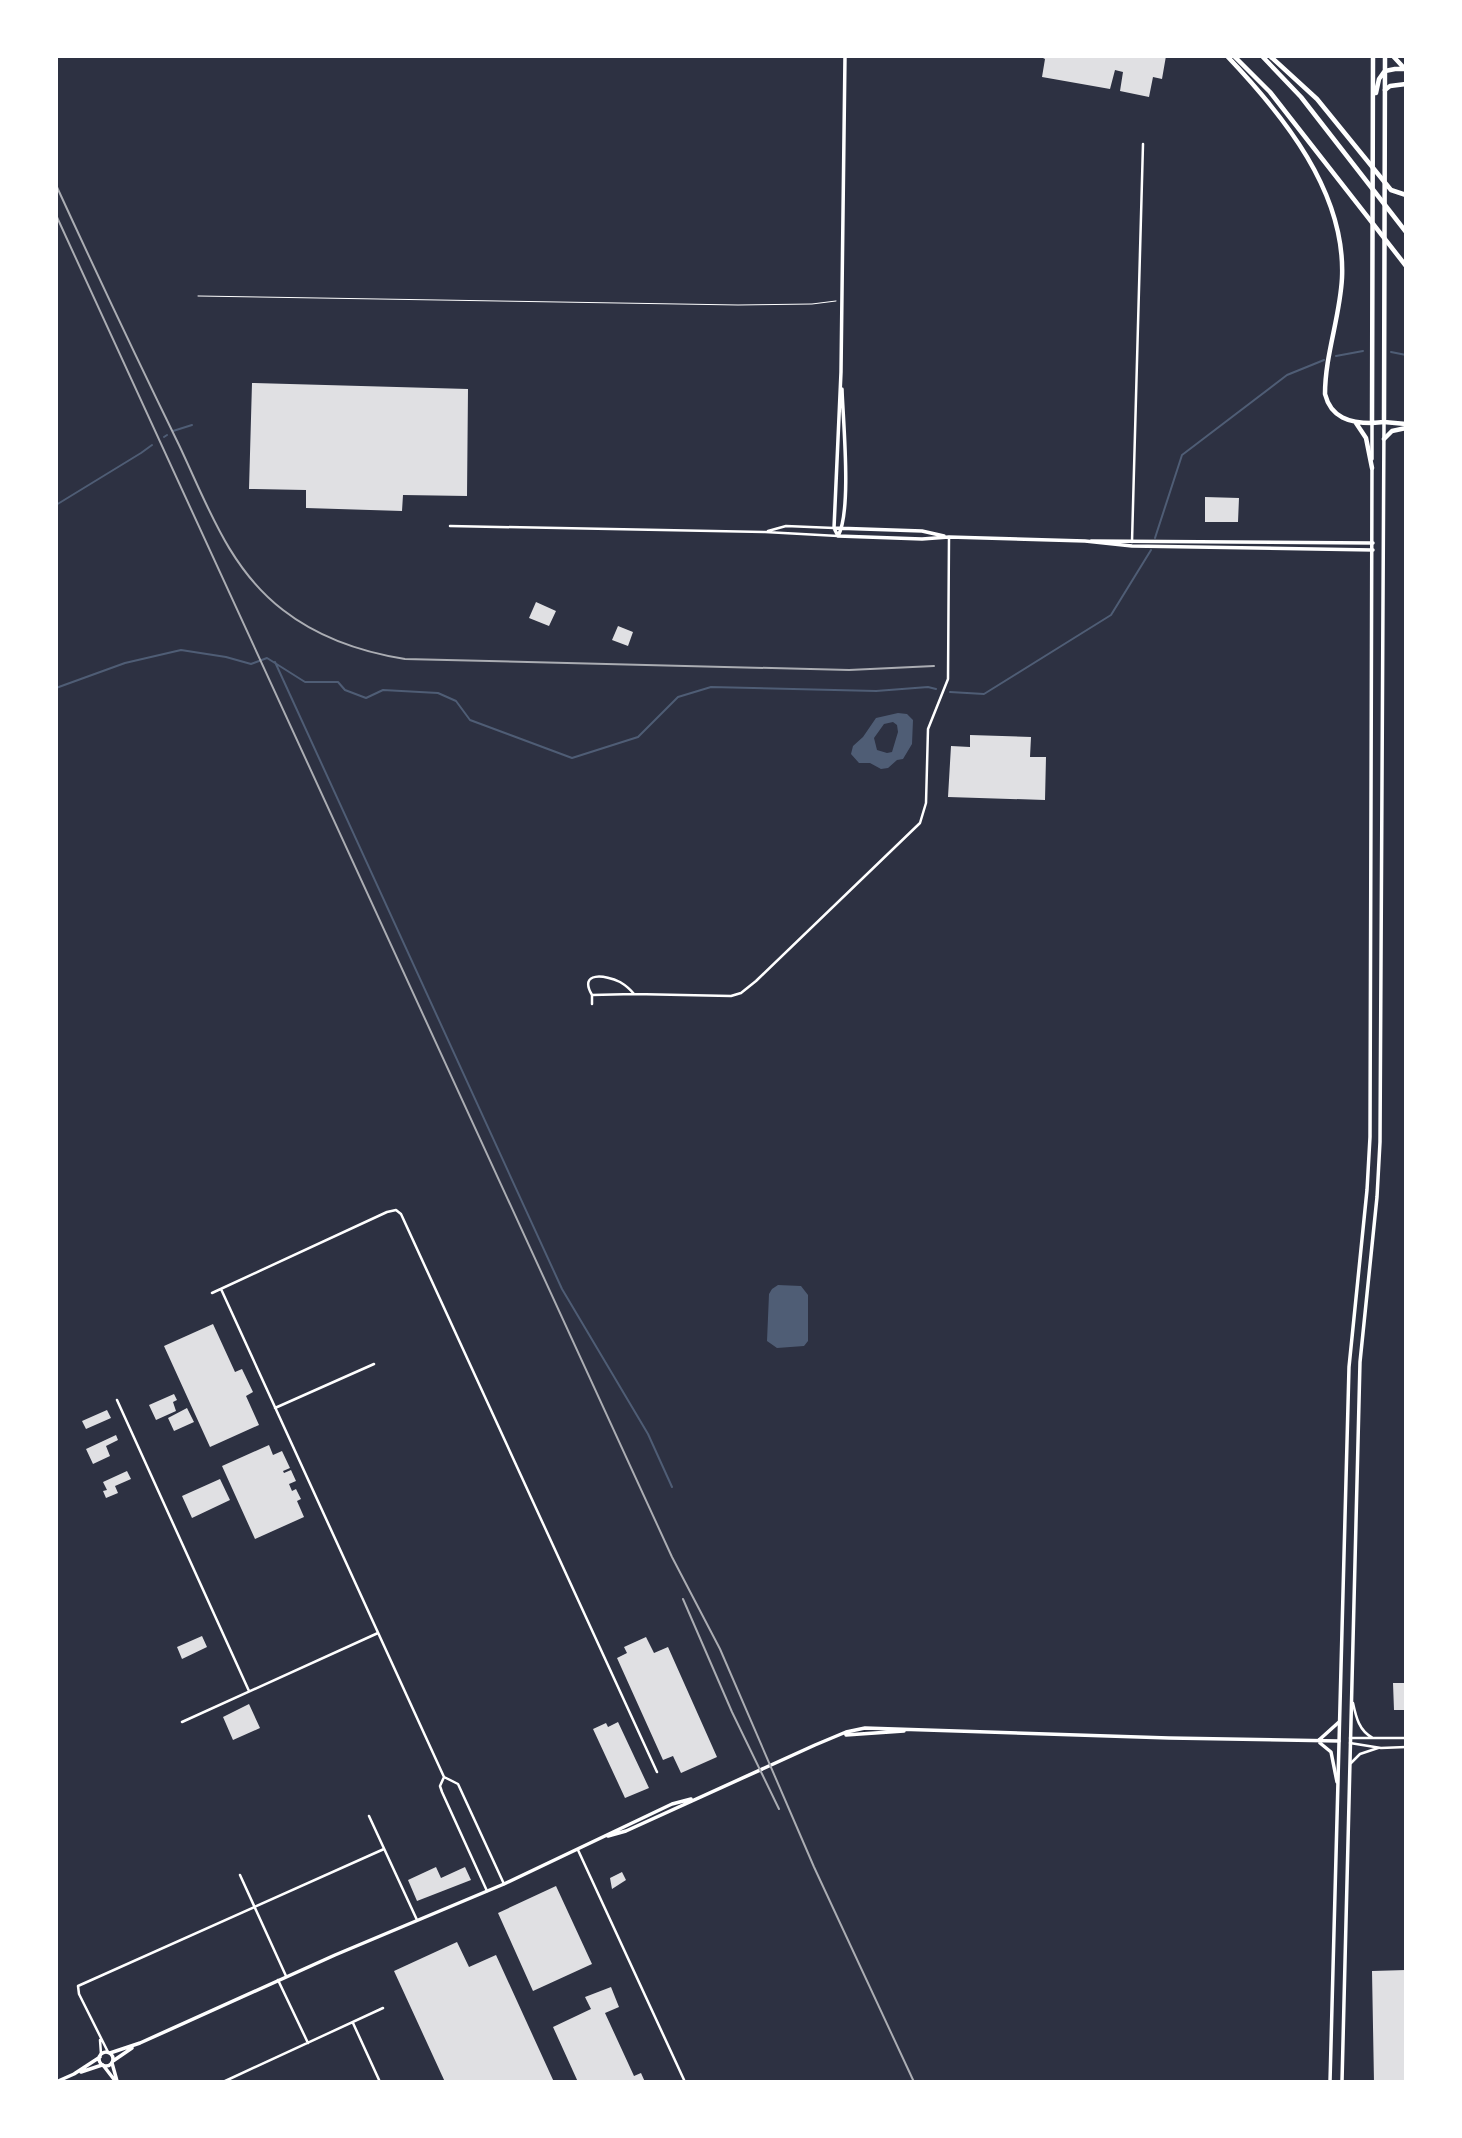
<svg xmlns="http://www.w3.org/2000/svg" width="1462" height="2138" font-family="'Asap Condensed',sans-serif">
  <style>
    .water { fill: #4f5d75; fill-rule: evenodd }
    .lines { fill: none; stroke-linecap: round; stroke-linejoin: round }
    .stream { stroke: #4f5d75; stroke-width: 2 }
    .building { fill: #e0e0e3 }
    .path { stroke: #fff; stroke-width: 1 }
    .minor { stroke: #fff; stroke-width: 2.5 }
    .tertiary { stroke: #fff; stroke-width: 3.5 }
    .secondary { stroke: #fff; stroke-width: 3.5 }
    .primary { stroke: #fff; stroke-width: 3.5 }
    .trunk { stroke: #fff; stroke-width: 4.5 }
    .motorway { stroke: #fff; stroke-width: 4.5 }
    .rail { stroke: #abadb3; stroke-width: 2 }
  </style>
  <rect width="100%" height="100%" fill="#2d3142"/>
  <path class="water" d="M898,713L907,714L913,720L912,744L903,759L897,760L888,768L881,769L870,763H859L851,754L853,746L863,737L876,718ZM893,722L897,725L898,732L892,752L887,753L877,750L874,738L884,724Z
    M778,1285L801,1286L808,1295V1341L804,1346L777,1348L767,1341L769,1294L772,1289Z"/>
  <g class="lines">
    <path class="stream" d="M1391,352L1406,355
      M1336,356L1363,351
      M173,431L192,425
      M164,437L167,435
      M56,505L141,453L152,445
      M1155,538L1182,455L1287,375L1324,360
      M275,662L562,1289L648,1434L672,1487
      M56,688L125,663L181,650L226,657L251,664L267,658L305,682H338L345,690L366,698L383,690L438,693L456,701L470,720L572,758L638,737L678,697L711,687L876,691L928,687L936,689
      M950,692L984,694L1111,615L1151,550"/>
  </g>
  <path class="building" d="M1039,56H1166L1162,79L1153,77L1149,97L1120,91L1123,72L1115,70L1110,89L1042,77L1045,59Z
    M252,383L468,389L467,496L403,495L402,511L306,508V490L249,489Z
    M1205,497L1239,498L1238,522H1205Z
    M536,602L556,611L549,626L529,618Z
    M618,626L633,632L628,646L612,640Z
    M970,735L1031,737L1030,757H1046L1045,800L948,797L951,746L970,747Z
    M213,1324L235,1372L242,1369L253,1392L246,1396L259,1425L210,1447L164,1346Z
    M174,1394L177,1400L173,1402L176,1411L156,1420L149,1405Z
    M187,1408L194,1422L174,1431L168,1418Z
    M107,1410L111,1418L86,1429L82,1421Z
    M116,1435L118,1440L106,1446L110,1456L93,1464L86,1449Z
    M269,1445L273,1455L282,1451L290,1468L283,1471L284,1473L291,1470L296,1481L289,1484L292,1491L296,1489L301,1499L297,1501L304,1517L255,1539L222,1466Z
    M127,1471L131,1479L115,1486L118,1493L106,1498L103,1491L107,1490L103,1482Z
    M220,1479L230,1500L192,1518L182,1496Z
    M202,1636L207,1647L182,1659L177,1647Z
    M646,1637L654,1653L668,1647L717,1757L681,1773L673,1756L663,1760L617,1658L627,1653L624,1647Z
    M1393,1683H1406V1710H1394Z
    M249,1704L260,1728L233,1740L223,1717Z
    M618,1722L649,1788L625,1798L593,1729L606,1723L608,1727Z
    M436,1867L441,1878L465,1867L471,1880L417,1901L408,1880Z
    M622,1872L626,1880L612,1889L610,1878Z
    M556,1886L592,1964L533,1991L498,1913Z
    M457,1942L469,1967L496,1955L554,2082H445L394,1971Z
    M1406,1970V2080L1405,2082H1374L1372,1971Z
    M611,1987L619,2007L605,2013L634,2076L641,2073L645,2082H578L553,2027L591,2009L585,1997Z"/>
  <g class="lines">
    <path class="path" d="M198,296L738,305L812,304L836,301"/>
    <path class="minor" d="M450,526L765,532L838,536
      M768,531L786,526L834,528
      M1132,542L1143,144
      M634,994L592,995C578,971 606,975 620,982C625,985 630,989 634,994L731,996L741,993L756,981L920,823L926,803L928,729L948,679L949,537
      M592,1004V995
      M221,1289L444,1777L440,1786L442,1792L487,1891
      M212,1293L387,1212L396,1210L401,1214L657,1772
      M117,1400L249,1691
      M275,1408L374,1364
      M1353,1703C1356,1717 1359,1731 1373,1738
      M182,1722L378,1633
      M1350,1738H1406
      M1350,1743L1381,1748L1406,1747
      M1351,1763L1360,1754L1378,1748
      M444,1777L458,1784L504,1884
      M369,1816L417,1920
      M578,1850L685,2082
      M240,1875L286,1976
      M278,1980L308,2043
      M353,2023L380,2082
      M100,2040L101,2054
      M108,2052L79,1994L78,1986L384,1849
      M223,2082L383,2008"/>
    <path class="tertiary" d="M834,528L922,531L944,536
      M838,536L922,539L949,537L1085,541L1132,546L1373,550
      M838,536L834,528L841,372L845,56
      M838,536C852,511 843,421 842,389
      M1091,541L1373,543
      M112,2063L117,2081
      M103,2065L116,2082"/>
    <path class="secondary" d="M846,1735L904,1731
      M1319,1740L1339,1722
      M1320,1743L1331,1752L1337,1782
      M608,1836L626,1831L815,1745L846,1732L865,1728L1169,1738L1339,1741
      M99 2059a7 7 0 1 1 14 0a7 7 0 1 1-14 0Z
      M110,2053L140,2043L335,1955L504,1884L672,1804L691,1799
      M113,2061L132,2048
      M81,2072L102,2065
      M56,2082L74,2074L100,2057"/>
    <path class="primary" d="M1372,459V423
      M1330,2082L1349,1367L1367,1190L1370,1137L1372,467
      M1342,2082L1360,1362L1377,1197L1380,1142L1384,422"/>
    <path class="trunk" d="M1373,56L1372,423L1384,422L1385,56
      M1376,93L1379,79L1384,72"/>
    <path class="motorway" d="M1227,56C1283,115 1346,192 1342,278C1340,317 1325,355 1325,394C1331,418 1350,423 1372,423
      M1234,56L1270,92L1406,266
      M1262,56L1301,97L1406,232
      M1270,56L1317,99L1391,190L1406,195
      M1393,56L1404,68
      M1385,71L1395,69H1406
      M1385,90L1390,86L1406,84
      M1384,422L1406,424
      M1356,423L1366,438L1372,468
      M1384,439L1392,431L1406,428"/>
    <path class="rail" d="M56,185C96,272 137,359 179,445C207,504 229,569 283,610C319,638 361,652 405,659L849,670L934,666
      M56,215L672,1557L720,1649L814,1867L914,2082
      M683,1599L732,1712L779,1809"/>
  </g>
  <rect width="1462" height="2138" fill="none" stroke="#ffffff" stroke-width="116"/>
</svg>
